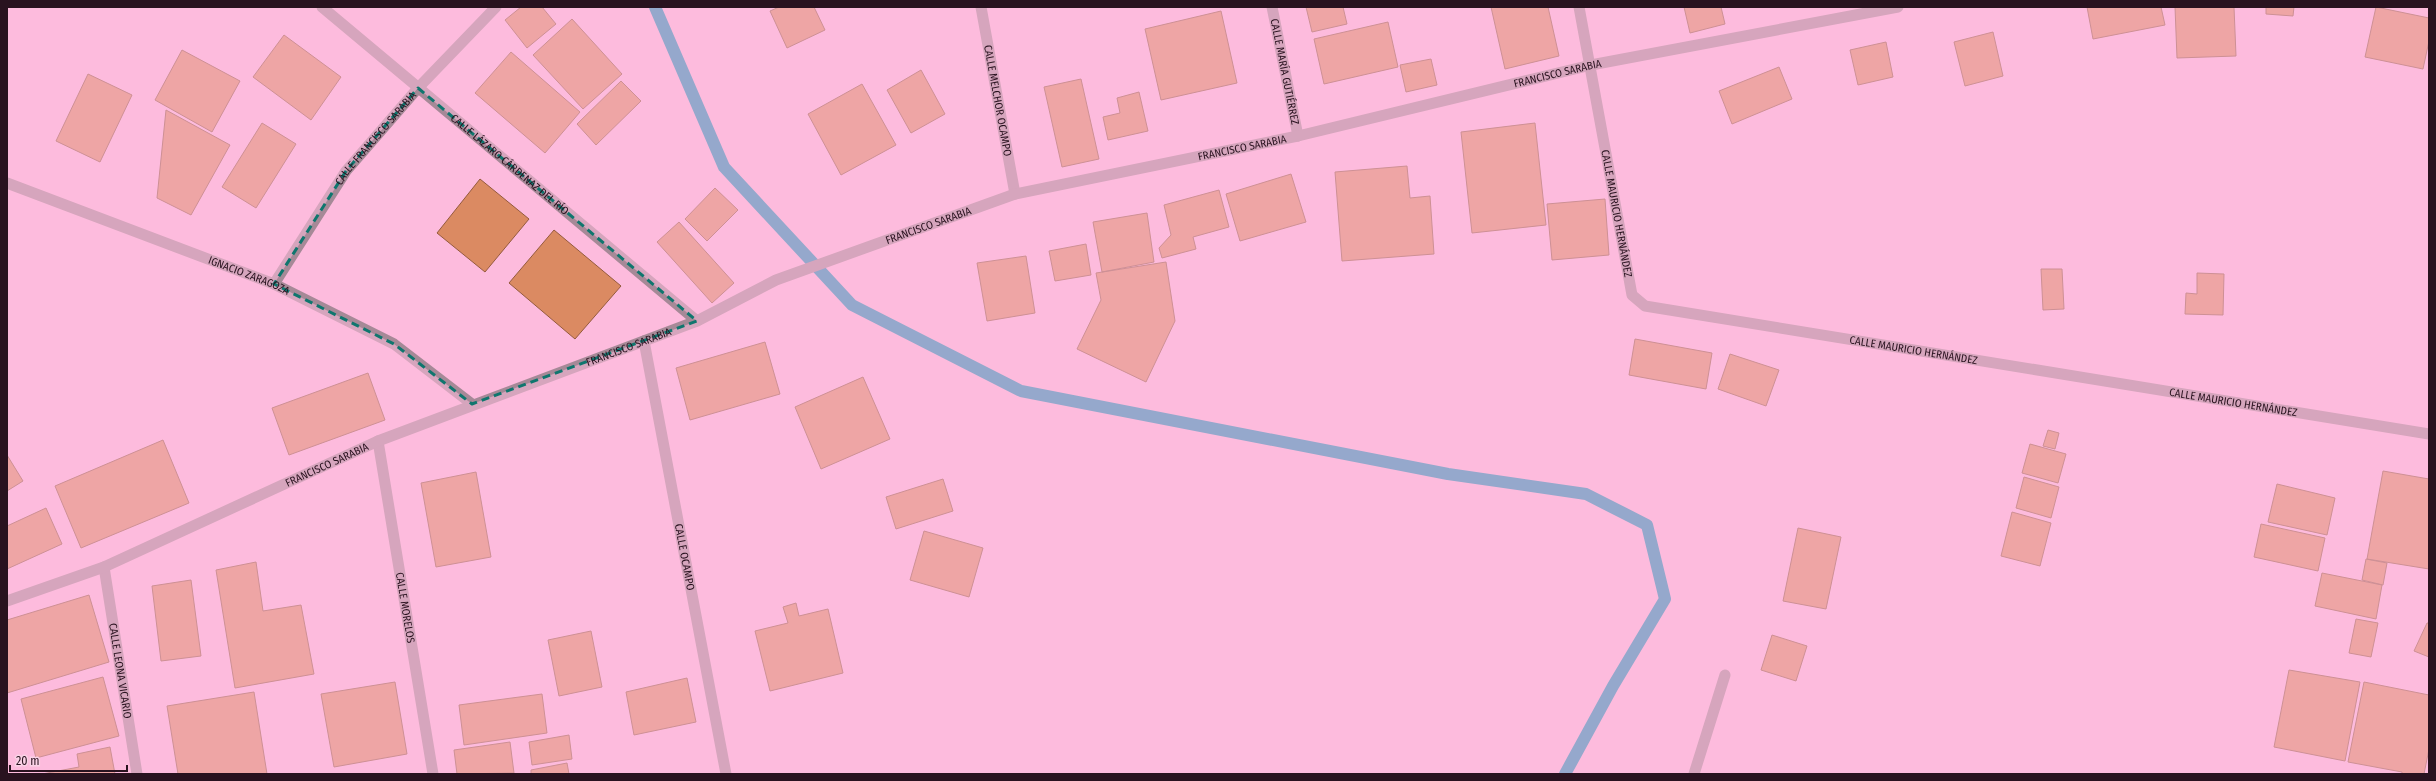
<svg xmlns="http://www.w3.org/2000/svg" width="2436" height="781" font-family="'Fira Sans Condensed',sans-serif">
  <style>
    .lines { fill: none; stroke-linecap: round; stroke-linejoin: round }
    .stream { stroke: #1790b8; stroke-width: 12 }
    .building { fill: #db8a62; stroke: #945b3e }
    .minor { stroke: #a68997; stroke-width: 11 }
    .marked { fill: none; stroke: #0f766e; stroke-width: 3; stroke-dasharray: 8 5; stroke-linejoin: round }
    .labels { text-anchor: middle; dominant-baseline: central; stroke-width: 3; stroke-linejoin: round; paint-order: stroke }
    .street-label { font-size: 11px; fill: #29121f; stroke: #fad2e6 }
  </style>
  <rect width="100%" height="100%" fill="#fdbbdd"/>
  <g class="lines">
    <path class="stream" d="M655,7L724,167L852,305L1021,391L1448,474L1586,494L1647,525L1665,599L1613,686L1565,774"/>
  </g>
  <path class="building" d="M521,7H542L556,24L527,48L505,20Z
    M779,7H814L825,30L787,48L770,11Z
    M1306,7H1343L1347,24L1312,32Z
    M1491,7H1548L1559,56L1505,69Z
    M1684,7H1721L1725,24L1690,33Z
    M2087,7H2161L2165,25L2093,39Z
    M2175,7H2234L2236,56L2177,58Z
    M2266,7H2294L2293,16L2266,14Z
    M2376,7L2429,18V41L2423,69L2365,57Z
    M1221,11L1237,83L1161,100L1145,29Z
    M572,19L622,74L583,109L533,55Z
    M1388,22L1398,67L1324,84L1314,39Z
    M1993,32L2003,76L1965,86L1954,42Z
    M284,35L341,77L311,120L253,77Z
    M1886,42L1893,77L1858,85L1850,50Z
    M182,50L240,81L212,132L155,100Z
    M511,52L580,112L545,153L475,93Z
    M1431,59L1437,85L1406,92L1400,65Z
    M1779,67L1792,99L1732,124L1719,91Z
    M921,70L945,114L911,133L887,90Z
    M88,74L132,95L100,162L56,141Z
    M1081,79L1099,159L1062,167L1044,87Z
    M621,81L641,101L596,145L577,124Z
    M862,84L896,145L841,175L808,114Z
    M1139,92L1148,131L1108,140L1103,117L1120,113L1117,98Z
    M166,110L230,145L191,215L157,198Z
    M262,123L296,144L256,208L222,187Z
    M1535,123L1546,225L1472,233L1461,132Z
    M1407,166L1410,198L1430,196L1434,254L1342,261L1335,172Z
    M1291,174L1306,222L1240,241L1226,194Z
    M480,179L529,219L485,272L437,233Z
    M715,188L738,210L707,241L685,219Z
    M1219,190L1229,227L1193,237L1196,249L1162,258L1159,248L1171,235L1164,205Z
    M1605,199L1609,255L1552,260L1547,204Z
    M1147,213L1154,262L1102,272L1093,222Z
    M679,222L734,283L712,303L657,242Z
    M554,230L621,286L575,339L509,283Z
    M1086,244L1091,275L1055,281L1049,251Z
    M1026,256L1035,313L987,321L977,263Z
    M1166,262L1175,321L1146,382L1077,349L1101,300L1096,273Z
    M2041,269H2062L2064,309L2043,310Z
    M2197,273L2224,274L2223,315L2185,314L2186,293L2197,294Z
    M1635,339L1712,353L1706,389L1629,375Z
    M765,342L780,394L690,420L676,368Z
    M1730,354L1779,370L1766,406L1718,389Z
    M368,373L385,420L289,455L272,408Z
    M863,377L890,439L821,469L795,407Z
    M2048,430L2059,433L2055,449L2043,446Z
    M163,440L189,503L81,548L55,486Z
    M2030,444L2066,454L2058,483L2022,473Z
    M7,455L23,481L7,491Z
    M2383,471L2429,479V569L2367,559Z
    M476,472L491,557L436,567L421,483Z
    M2024,477L2059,487L2051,518L2016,508Z
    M943,479L953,511L896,529L886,497Z
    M2277,484L2335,498L2327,535L2268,522Z
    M46,508L62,544L7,569V526Z
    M2012,512L2051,523L2040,566L2001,556Z
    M2261,524L2325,538L2318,571L2254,557Z
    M1798,528L1841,537L1826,609L1783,601Z
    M924,531L983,548L969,597L910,580Z
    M2366,559L2387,563L2383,585L2362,580Z
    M256,562L263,611L301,605L314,674L235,688L216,570Z
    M2322,573L2382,585L2376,619L2315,606Z
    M191,580L201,656L161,661L152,586Z
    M89,595L109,662L7,693V620Z
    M796,603L799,616L828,609L843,673L770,691L755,631L788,623L783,607Z
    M2356,619L2378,623L2371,657L2349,653Z
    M2427,623H2429V657L2414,651Z
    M591,631L602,687L559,696L548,640Z
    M1772,635L1807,646L1796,681L1761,670Z
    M2289,670L2360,682L2345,761L2274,747Z
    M103,677L119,736L36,758L21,699Z
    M687,678L696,722L634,735L626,692Z
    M395,682L407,754L334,767L321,694Z
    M2364,682L2429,695V749L2424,774H2402V772L2348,762Z
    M254,692L267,774H178L167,706Z
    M542,694L547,733L464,745L459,705Z
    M569,735L572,759L532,765L529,742Z
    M510,742L514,773L457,774L454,750Z
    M110,747L115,774H42L79,767L77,754Z
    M567,763L569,774H531V770Z"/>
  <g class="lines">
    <g class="minor">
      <path id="s1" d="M322,7L697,321"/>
      <path id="s2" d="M981,7L1015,194"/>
      <path id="s3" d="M1272,7L1298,136"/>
      <path id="s4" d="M1579,7L1632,295L1645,306L2429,434"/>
      <path id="s5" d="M7,183L274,284L394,344L472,404"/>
      <path id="s6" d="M274,284L346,171L418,88L496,7"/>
      <path id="s7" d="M644,341L726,774"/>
      <path id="s8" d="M378,441L433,774"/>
      <path id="s9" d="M104,567L137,774"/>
      <path id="s10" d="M7,601L104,567L378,441L697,321L776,280L1015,194L1298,136L1591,65L1898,7"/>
      <path d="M1694,774L1725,675"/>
    </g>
  </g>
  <path d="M0 0H2436V781H0ZM418,88L697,321L472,404L394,344L274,284L346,171Z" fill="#fdbbdd" fill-opacity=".55" fill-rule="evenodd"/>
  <path class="marked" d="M418,88L697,321L472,404L394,344L274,284L346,171Z"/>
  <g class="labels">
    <g class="street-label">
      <text stroke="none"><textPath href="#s3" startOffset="66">CALLE MARÍA GUTIÉRREZ</textPath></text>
      <text stroke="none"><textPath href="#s10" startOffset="1644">FRANCISCO SARABIA</textPath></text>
      <text stroke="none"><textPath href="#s2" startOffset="95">CALLE MELCHOR OCAMPO</textPath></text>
      <text stroke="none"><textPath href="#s6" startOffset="178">CALLE FRANCISCO SARABIA</textPath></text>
      <text stroke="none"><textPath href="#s10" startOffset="1320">FRANCISCO SARABIA</textPath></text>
      <text stroke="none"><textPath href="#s1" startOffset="245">CALLE LÁZARO CÁRDENAZ DEL RÍO</textPath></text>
      <text stroke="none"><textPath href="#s4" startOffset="210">CALLE MAURICIO HERNÁNDEZ</textPath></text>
      <text stroke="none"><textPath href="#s10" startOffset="996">FRANCISCO SARABIA</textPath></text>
      <text stroke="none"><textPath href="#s5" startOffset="259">IGNACIO ZARAGOZA</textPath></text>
      <text stroke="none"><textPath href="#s10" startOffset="672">FRANCISCO SARABIA</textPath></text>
      <text stroke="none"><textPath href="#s4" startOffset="582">CALLE MAURICIO HERNÁNDEZ</textPath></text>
      <text stroke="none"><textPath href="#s4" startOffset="906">CALLE MAURICIO HERNÁNDEZ</textPath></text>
      <text stroke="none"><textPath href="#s10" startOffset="348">FRANCISCO SARABIA</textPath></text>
      <text stroke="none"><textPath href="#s7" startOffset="220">CALLE OCAMPO</textPath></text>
      <text stroke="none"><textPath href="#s8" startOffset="169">CALLE MORELOS</textPath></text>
      <text stroke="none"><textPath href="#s9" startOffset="105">CALLE LEONA VICARIO</textPath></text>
    </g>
  </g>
  <rect width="2436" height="781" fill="none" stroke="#29121f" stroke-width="16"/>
  <path d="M10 765v6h117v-6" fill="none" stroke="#29121f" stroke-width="2"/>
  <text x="16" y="765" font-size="12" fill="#29121f" stroke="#fad2e6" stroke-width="3" paint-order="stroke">20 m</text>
</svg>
